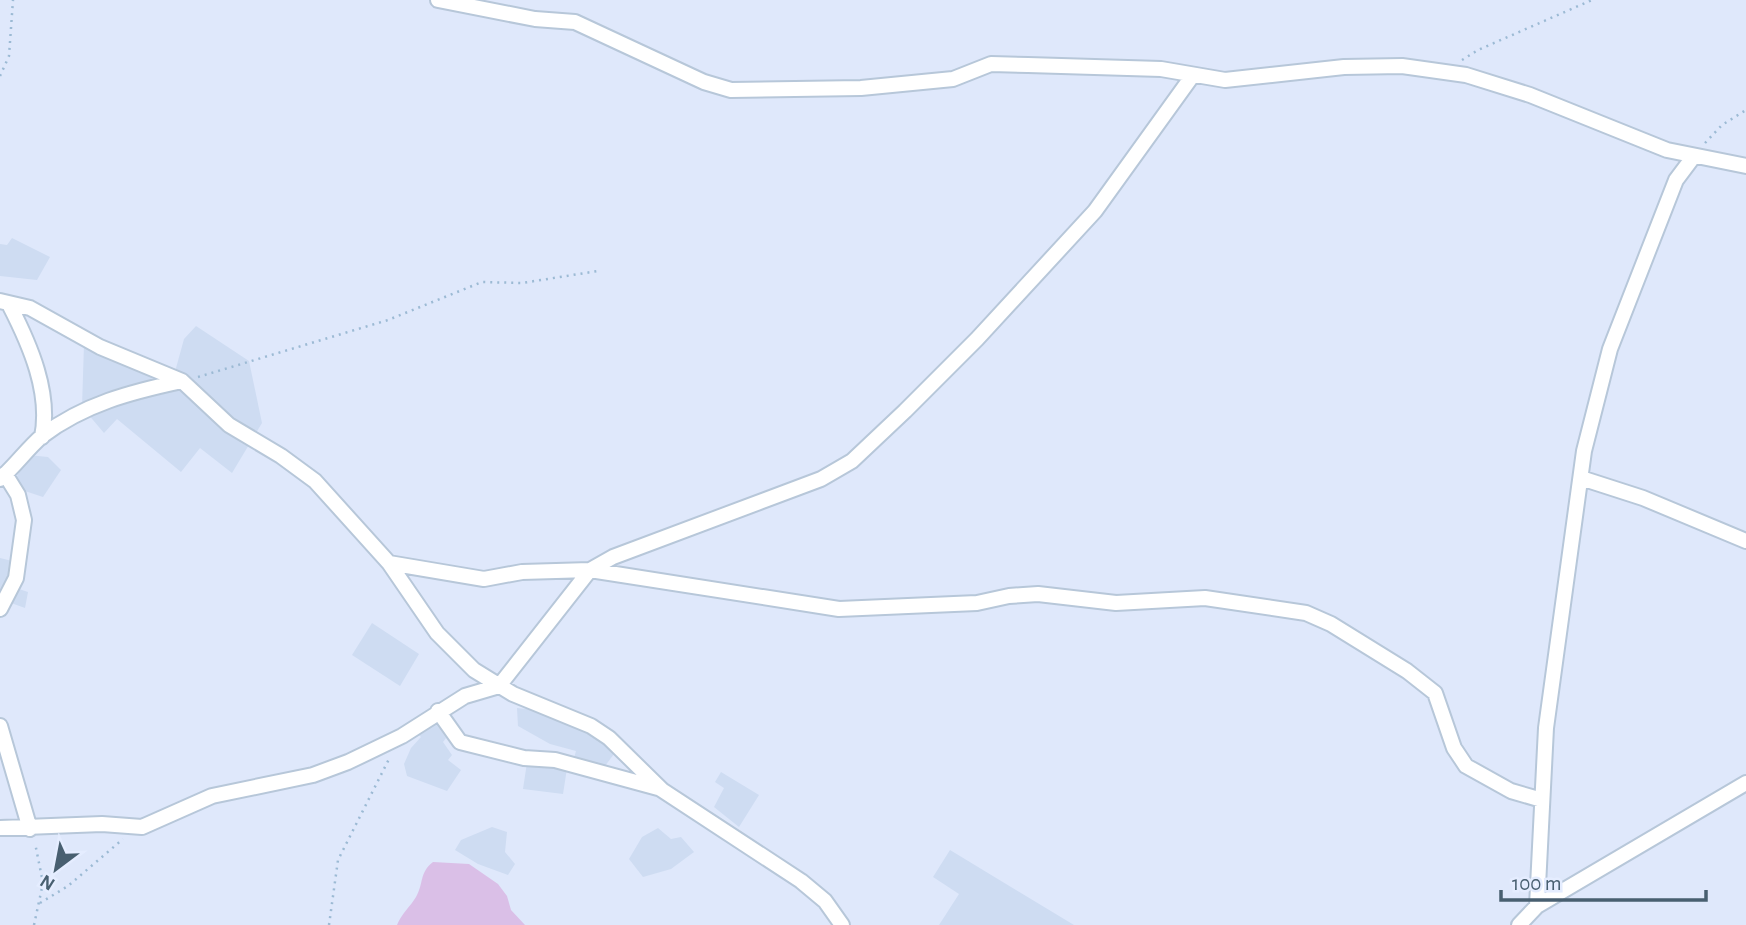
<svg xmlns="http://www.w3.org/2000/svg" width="1746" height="925" font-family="'Alegreya Sans',sans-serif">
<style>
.residential{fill:#cedcf2}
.green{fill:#dabfe7}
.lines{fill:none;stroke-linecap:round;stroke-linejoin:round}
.minor-casing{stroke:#b7c7d9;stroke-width:18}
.path{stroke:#9cbad4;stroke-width:2.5;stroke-dasharray:2 5;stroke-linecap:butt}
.minor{stroke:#fff;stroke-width:14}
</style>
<rect width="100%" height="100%" fill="#dfe8fb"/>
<path class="residential" d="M12 238 50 257 37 280 0 276V244L7 245Z
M196 326 249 361 262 423 232 473 200 448 181 472 117 419 104 433 82 407 84 344 89 334 150 361 173 379 184 339Z
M28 455 48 457 61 470 43 497 22 490 14 482Z
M0 558 20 563 10 586 28 592 25 608 0 599Z
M372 623 419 654 400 686 352 655Z
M517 708 546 711 620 746 605 766 574 758 576 751 550 744 518 726Z
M434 721 446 738 443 742 452 755 448 760 461 770 447 791 407 776 404 764 411 748 421 737 415 731Z
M528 756 568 762 563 794 523 789Z
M721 772 759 795 739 827 714 807 724 788 715 782Z
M492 827 507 832 505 852 515 864 508 875 478 864 455 850 461 840Z
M658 828 671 839 681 837 694 852 671 869 643 877 629 859 642 837Z
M950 850 1074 925H939L959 894 933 877Z"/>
<path class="green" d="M433 862 469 864 498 884 507 896 511 910 525 925H397C402 913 410 907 416 897 424 883 419 873 433 862Z"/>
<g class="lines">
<defs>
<path id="minor" d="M438 0 535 19 575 22 704 82 731 90 861 88 953 79 991 64 1028 65 1161 69 1225 80 1344 67 1402 66 1466 75 1530 95 1667 150 1746 166
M0 301 30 308 100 347 182 381 229 425 281 456 315 481 389 563 437 633 474 670 513 694 591 726 609 738 662 790 801 881 825 901 842 925
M10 306C30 345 51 393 42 437
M1581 478 1643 498 1746 541
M0 479C15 466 27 449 42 436 84 404 131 392 182 381
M389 563 484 579 522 572 590 570 839 609 977 603 1009 596 1038 594 1116 603 1205 598 1306 613 1331 624 1407 671 1435 693 1454 748 1466 766 1511 791 1542 800
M0 609 16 578 24 520 18 495 5 474
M438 711 460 742 524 758 555 760 658 788
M0 726 30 829
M0 828 102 824 142 827 212 796 313 775 348 762 402 736 465 696 499 686 590 570 613 557 821 479 852 461 905 411 977 339 1095 211 1193 75
M1537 906 1546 728 1584 451 1610 349 1676 180 1694 156
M1519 925 1537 906 1746 783"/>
</defs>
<use href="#minor" class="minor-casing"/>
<path class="path" d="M1462 60 1478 50 1592 0
M0 76 9 56 13 0
M1705 143 1722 125 1746 110
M198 377 388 320 482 282 522 283 598 271
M40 903 68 886 123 839
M34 925 43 883 35 843
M329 925 338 860 390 757"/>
<use href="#minor" class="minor"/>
</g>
<g transform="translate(56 869) rotate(212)" stroke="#e5edff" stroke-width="5" paint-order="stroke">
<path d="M0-5L12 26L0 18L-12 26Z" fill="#485f70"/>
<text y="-10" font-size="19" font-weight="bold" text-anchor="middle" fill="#485f70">N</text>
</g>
<path d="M1501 890v10h205v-10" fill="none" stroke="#485f70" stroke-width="3.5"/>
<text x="1512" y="890" font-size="21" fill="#485f70" stroke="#e5edff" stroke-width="5" paint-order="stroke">100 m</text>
</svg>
